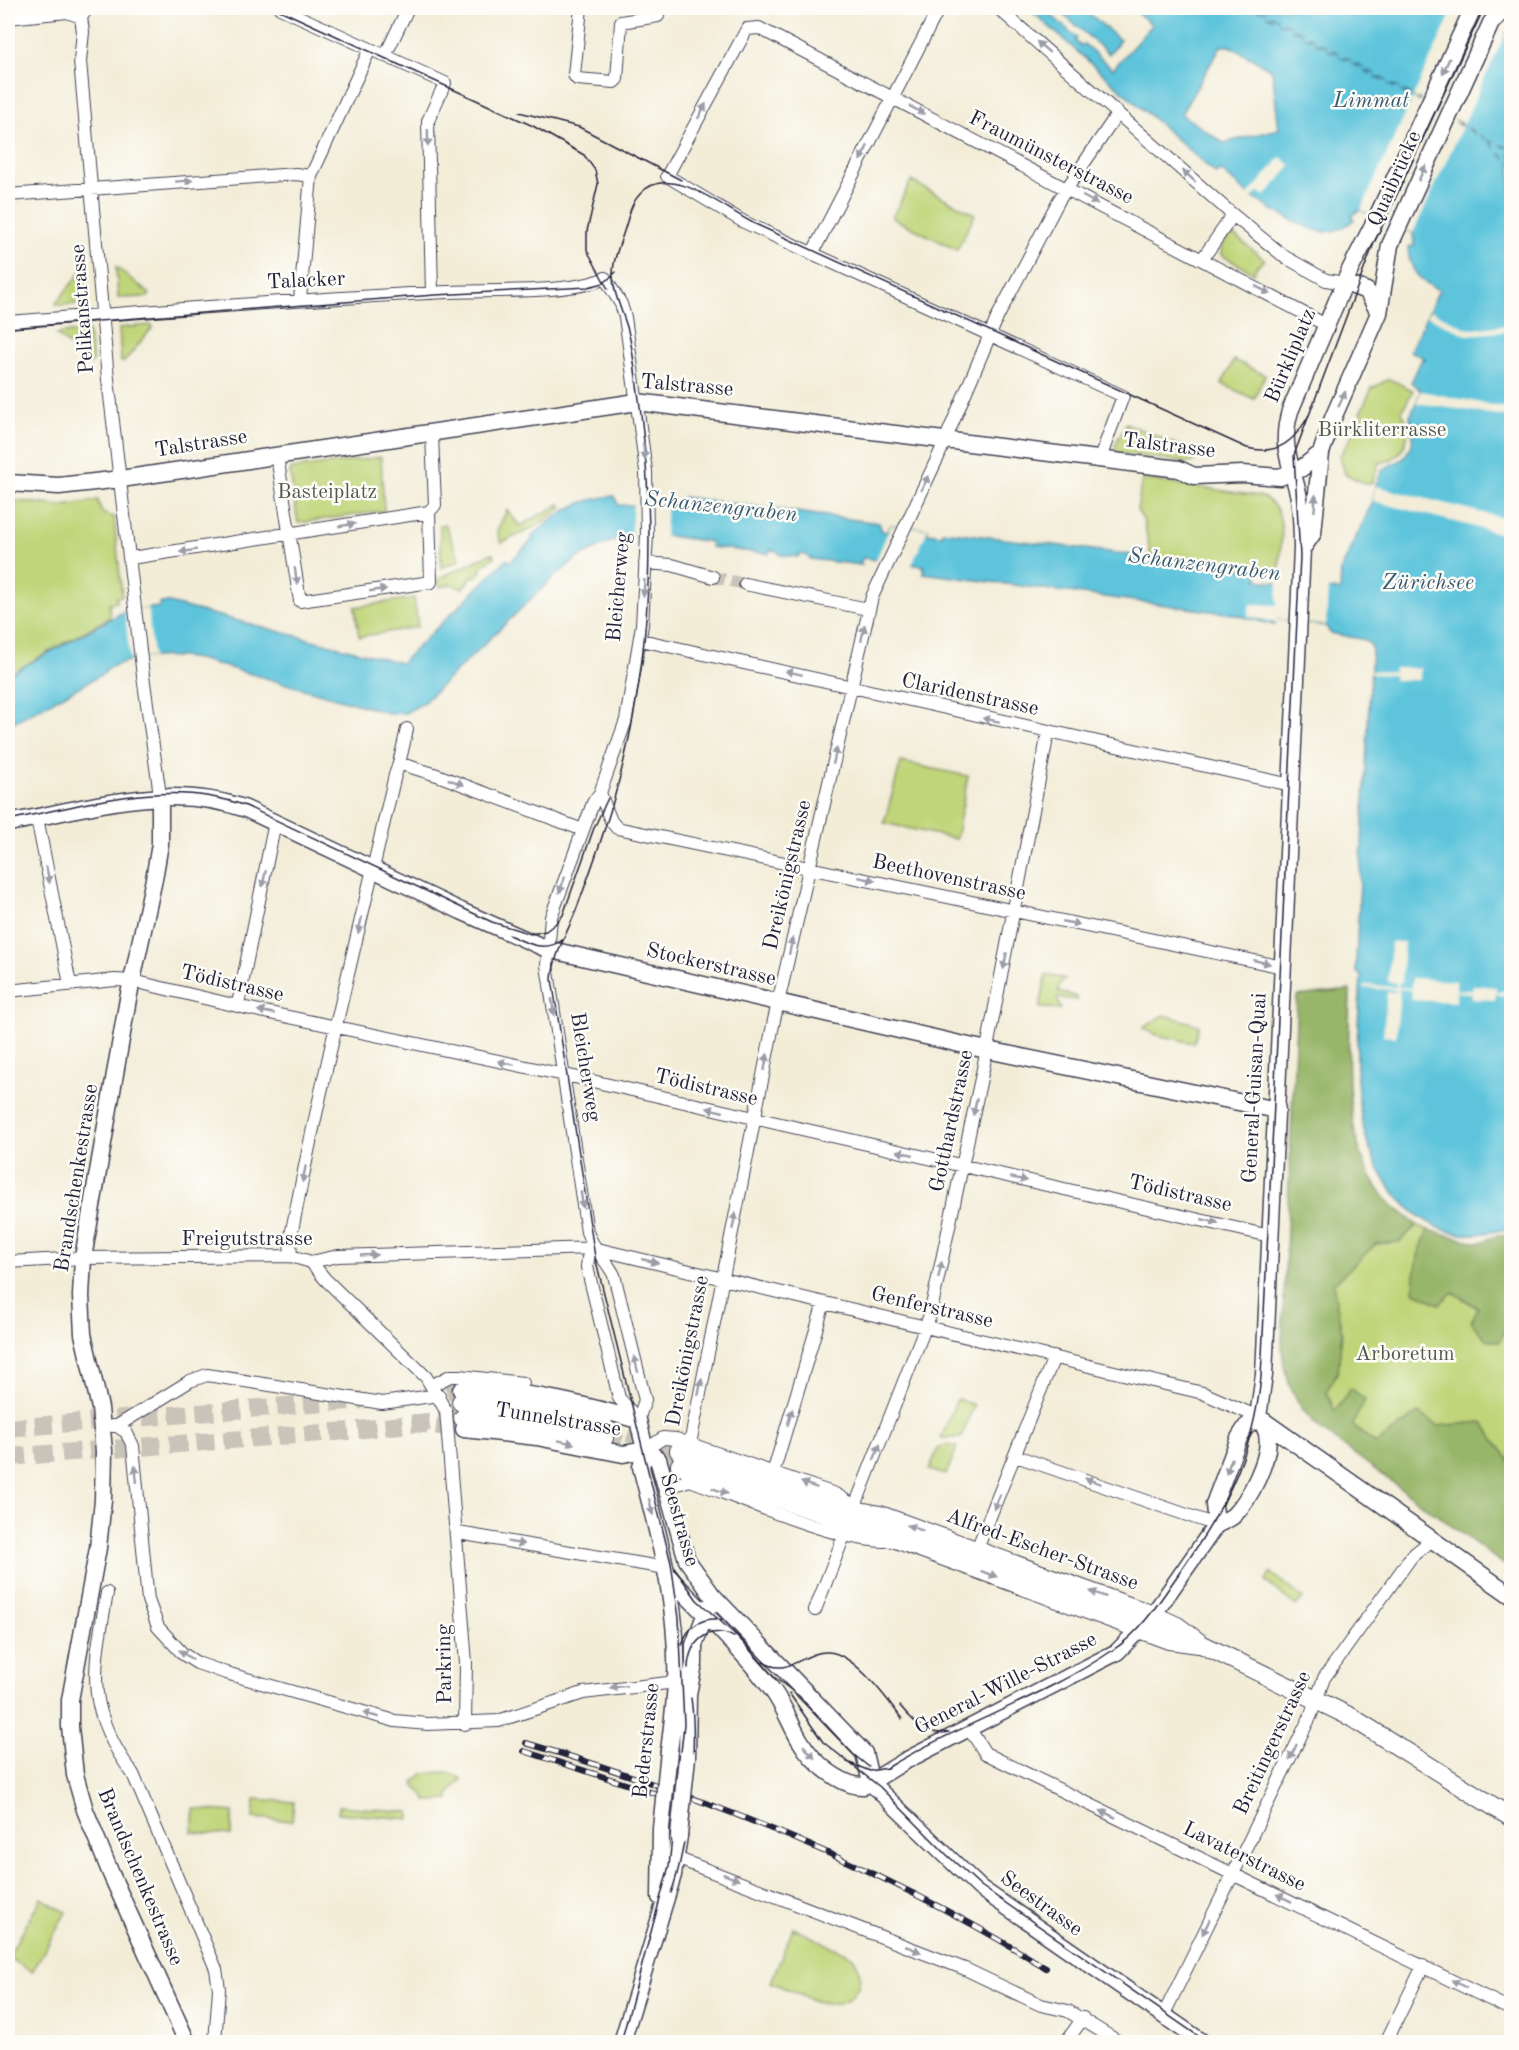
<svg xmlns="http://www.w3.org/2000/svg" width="1519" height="2050" font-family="'Old Standard TT',serif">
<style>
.green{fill:#c0d579;stroke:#717c5a;stroke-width:1.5}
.forest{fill:#98b669;stroke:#5d6c52;stroke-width:1.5}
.water{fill:#5dc4db;stroke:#40738b;stroke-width:1.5;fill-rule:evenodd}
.pier{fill:#f3edd8}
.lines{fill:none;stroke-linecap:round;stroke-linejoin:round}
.ferry{stroke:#375b73;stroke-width:1.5;stroke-dasharray:8 6;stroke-linecap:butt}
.street-tunnel{stroke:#c9c4b9;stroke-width:12;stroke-dasharray:12 6;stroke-linecap:butt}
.secondary-tunnel{stroke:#c9c4b9;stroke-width:16;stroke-dasharray:16 8;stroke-linecap:butt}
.primary-tunnel{stroke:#c9c4b9;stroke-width:18;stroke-dasharray:18 9;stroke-linecap:butt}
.street-casing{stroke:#414053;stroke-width:14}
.secondary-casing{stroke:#414053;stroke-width:19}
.primary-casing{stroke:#414053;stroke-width:20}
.street{stroke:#fff;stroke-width:12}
.secondary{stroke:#fff;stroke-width:16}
.primary{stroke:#fff;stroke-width:18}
.tram{stroke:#22223b;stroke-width:1.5}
.rail-casing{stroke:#22223b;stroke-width:6}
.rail{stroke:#fdfcf7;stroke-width:4;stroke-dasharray:11;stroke-linecap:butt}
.secondary-bridge-casing{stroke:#414053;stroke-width:19;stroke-linecap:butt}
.secondary-bridge{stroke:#fff;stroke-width:16}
.oneway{fill:#9c9ca7}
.labels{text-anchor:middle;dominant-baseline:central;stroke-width:5;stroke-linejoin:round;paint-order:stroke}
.street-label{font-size:21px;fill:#22223b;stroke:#fdfcf7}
.park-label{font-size:21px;fill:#51584e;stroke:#fdfcf7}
.water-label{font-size:22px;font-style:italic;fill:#375b73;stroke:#fdfcf7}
</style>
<rect width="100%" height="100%" fill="#fdfcf7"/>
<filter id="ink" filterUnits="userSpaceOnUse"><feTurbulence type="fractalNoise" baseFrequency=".0167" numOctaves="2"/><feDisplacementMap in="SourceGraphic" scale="12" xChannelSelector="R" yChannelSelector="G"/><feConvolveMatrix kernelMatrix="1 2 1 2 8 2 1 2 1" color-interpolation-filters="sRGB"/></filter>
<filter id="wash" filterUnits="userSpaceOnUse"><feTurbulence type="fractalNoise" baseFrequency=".008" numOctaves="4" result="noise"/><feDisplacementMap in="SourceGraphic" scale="24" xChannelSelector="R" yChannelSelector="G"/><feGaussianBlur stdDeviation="1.35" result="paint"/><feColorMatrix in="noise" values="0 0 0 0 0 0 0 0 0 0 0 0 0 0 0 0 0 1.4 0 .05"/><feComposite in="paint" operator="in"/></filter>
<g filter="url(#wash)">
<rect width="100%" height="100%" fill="#f3edd8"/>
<path class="green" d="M911 181 975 214 957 250 892 218Z
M1234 235 1265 260 1256 267 1254 273 1221 255C1220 247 1227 236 1234 235Z
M116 267 150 294 148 297 118 298Z
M82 271 85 272 87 298 81 304 57 305 56 303Z
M151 325 153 327 124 362H121L119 328Z
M88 330 93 361 91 364 80 355 85 349 82 344 77 343 72 348 56 334Z
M1234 360 1265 375 1254 399 1222 384Z
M1389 379 1413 390 1402 412C1415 435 1404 459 1379 463L1372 482 1368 485 1345 474 1340 456 1363 415 1360 413 1372 388Z
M1126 423 1193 452 1196 456 1194 461 1189 463 1118 453 1115 445Z
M381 457 384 511 298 523 290 472 292 469Z
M1142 479 1259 496C1291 505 1280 547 1279 573L1151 557 1144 521 1137 510Z
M8 500 63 506 98 500 102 513 114 517 122 596 116 597 117 602 109 603 110 617 8 675Z
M560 504 562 508 535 527 501 543 497 531 507 510 520 526Z
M445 524 460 560 441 568 440 525Z
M492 553 495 557 480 567 481 571 475 577 472 576 462 589 452 584 440 587 438 579Z
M414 598 418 627 359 637 355 607Z
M901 762 968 776 956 839 884 823Z
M1046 975 1066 979 1060 983 1058 992 1075 996 1078 1000 1057 998 1061 1009 1040 1008Z
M1164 1015 1199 1025 1194 1043 1157 1035 1143 1028Z
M1417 1225 1428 1230 1418 1256 1439 1304 1453 1292 1478 1309 1499 1342 1511 1319V1463L1482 1422 1438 1426 1418 1414 1376 1444 1352 1425 1365 1399 1335 1411 1326 1392C1348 1353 1341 1327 1333 1284L1376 1243 1399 1242Z
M957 1399 974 1405 961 1438H941Z
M945 1445 957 1447 946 1475 929 1470 938 1448Z
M1271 1573 1303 1598 1296 1606 1265 1581Z
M448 1772 462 1779 449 1794V1800L426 1801 425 1796 414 1784 415 1781 425 1773Z
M255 1799 294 1802 292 1821 253 1818Z
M339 1806 410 1812V1819L338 1813Z
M194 1809 233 1812 231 1835 192 1832Z
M41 1898 66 1912 32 1972 8 1957Z
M793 1928 852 1956C859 1965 862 1975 858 1986 842 2023 795 1991 771 1982Z"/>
<path class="forest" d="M1350 990C1349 1058 1338 1152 1392 1205 1400 1212 1409 1218 1417 1225L1399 1242 1376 1244 1333 1284 1342 1333 1338 1371 1326 1392 1335 1411 1351 1388 1365 1400 1352 1425 1376 1444 1418 1413 1438 1426 1482 1422 1511 1463V1570L1323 1431C1295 1407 1283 1380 1282 1344L1297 996Z
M1428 1230 1479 1243 1498 1235 1511 1236V1319L1499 1342 1486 1339 1471 1322 1478 1308 1453 1292 1439 1304 1413 1291 1418 1256Z"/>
<path class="water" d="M1028 8H1052L1048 12 1077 38 1075 41 1081 46 1084 44 1113 69 1152 25 1132 8H1455L1454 18 1497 39 1511 29V1229C1494 1230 1480 1236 1462 1234 1438 1230 1416 1217 1400 1199 1344 1138 1357 1052 1361 976L1356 972V960L1372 647 1366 640 1330 633 1326 626 1277 619 1275 625 1233 614 923 573 924 566 863 558 860 562 862 565 810 559 806 555 799 554 798 557 781 555 777 551 769 550V554L711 547V542L655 534 636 535 612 541 578 558 555 576 423 703 405 713H388L198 659C164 654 132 656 105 670V673L8 725V675L125 611 160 607V603H169L401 663 507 559 510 562 533 539 532 536C561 512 576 499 615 496L618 505 681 506 683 497 879 523 882 531 887 532 891 525 928 529 927 533 942 535 943 531 1258 571V580L1340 591 1341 570 1373 501 1375 486 1383 469 1403 459 1412 445 1413 429 1410 417 1421 391 1411 382 1422 359H1426L1410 351 1439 290C1419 281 1409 270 1408 247L1414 246 1413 233 1360 210 1352 215 1354 220C1327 241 1314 230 1290 219 1260 205 1245 192 1220 170L1216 174ZM1221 46H1230L1272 70 1279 129 1224 143 1181 114Z
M1073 8H1083L1120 40 1109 54 1065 16Z"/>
<path class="pier" d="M1454 8H1458L1457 16 1496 35 1504 29 1507 30 1413 233 1361 210Z
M1281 157 1291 166 1265 196 1259 191 1252 198 1248 195Z
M1430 310 1468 329 1511 325V331L1467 335 1427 316Z
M1421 391 1511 409V417L1416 403Z
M1375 486 1511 520 1510 536 1373 501Z
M633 501H667L665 536H631Z
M891 525 928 529 911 567 875 562Z
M1278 580 1328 586 1326 626 1277 619V623L1248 616 1250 604 1277 605Z
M148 608 153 657 130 660 125 611Z
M1394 668H1420V680H1394L1393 675 1371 674V671L1393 672Z
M1391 942H1404L1401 983H1398V987L1412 988V978L1456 981V990H1472L1473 985 1496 987V992L1511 990V998L1496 994 1495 1000 1472 999V993L1456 992V1002L1411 1000 1412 990 1398 989 1400 992 1396 1037 1383 1036 1387 992H1395L1396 990 1364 988V985L1396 987V983L1388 982Z"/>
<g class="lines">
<path class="ferry" d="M1254 8 1420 102
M1259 8 1422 101
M1455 120 1487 140 1512 166
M1456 123 1480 136
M1487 140 1512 149"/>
</g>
</g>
<g filter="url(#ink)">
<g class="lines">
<path class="street-tunnel" d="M713 577 745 584"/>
<path class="secondary-tunnel" d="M423 1396 461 1390
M412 1424 461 1429"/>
<path class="primary-tunnel" d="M603 1424 679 1451
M8 1428 362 1400
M604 1438 680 1465
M8 1457 348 1431 463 1418"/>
<defs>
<path id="street" d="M88 8 81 17 83 32 80 61 108 379 143 676 160 795
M280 8 445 83 428 121 432 293
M581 8 574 75 577 79 614 82 617 79 621 22 658 16
M998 8 1233 215 1285 257 1326 280 1345 283
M8 18 67 12 81 17
M385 56 408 8
M8 195 296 174 311 176
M812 254 939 8
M1203 258 1233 215
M300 300 311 176 370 49
M8 322C154 311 301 299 447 292 485 290 574 294 605 278L621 304 625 317 646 471 647 535 642 625 626 720 600 793 593 803 551 917 547 965 587 1232C593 1249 605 1258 614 1275L645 1400 638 1420 619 1398 615 1381 587 1267 588 1258 593 1248
M277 456 300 601 431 582 429 512 435 505 432 435
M1099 461 1123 396 744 222 667 176 747 29 759 28 1328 326
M131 558 429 512
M645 563 672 565 713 577
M745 584 868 609
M641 640 1291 785
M401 764 437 775 583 830
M600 793 611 821 617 828 1283 967
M37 818 70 984
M8 991 115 980 133 981 246 1008 579 1078 1270 1236
M238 1004 275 822
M291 1256 290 1241C320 1084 359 930 395 775 401 760 403 745 407 729
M8 1262 83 1258 291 1256 311 1262 338 1256 593 1248 1203 1393 1258 1417
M311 1262 325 1279 426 1377 446 1411 466 1663 465 1724
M433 1385 450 1376H460L523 1383
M112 1426H117L190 1381 207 1375 382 1403 439 1395
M117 1426 126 1432 133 1446 148 1600 158 1627 183 1654 197 1663 226 1673 395 1721 428 1724 498 1721 583 1693 676 1682
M690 1444 774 1020 872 597 938 457 998 316 1059 200 1118 113
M645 1450 663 1438 676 1439 835 1494 855 1506
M1016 1456 1216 1525
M773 1473 824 1303
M665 1488 690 1480C735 1496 853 1549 895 1540
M855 1506 930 1315 983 1069 1048 733
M458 1533 666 1568
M977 1549 1054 1357
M107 1593C94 1669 83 1707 133 1774L216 1969 219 1989 215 2042
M815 1610 844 1536
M969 1728 985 1753 1023 1772 1512 2010
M676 1858 965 1969 1041 2005 1068 2011 1119 2042
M1163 2016 1311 1715 1324 1678 1412 1556 1433 1539
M1066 2042 1083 2018
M1386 2042 1423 1966"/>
<path id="secondary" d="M1345 283 1367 291 1379 313
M8 483 59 486 121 479 637 402 1179 469 1194 476 1243 474 1280 477 1302 468 1321 453
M1304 546 1313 533 1321 453 1333 418 1379 313 1390 245 1491 23 1505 8
M160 795V844L154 879 128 999 83 1258 81 1296 83 1334 100 1408 104 1451 103 1500 98 1548 70 1700V1727L75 1775 85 1810 111 1874 187 2042
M8 823C86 809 168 781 246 809L461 911 547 949 973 1047 1277 1110
M461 1390C520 1389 581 1404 638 1420L645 1450 641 1467C659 1537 679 1608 676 1681 675 1704 672 1728 669 1751
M1258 1417 1264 1375 1302 549C1302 530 1302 512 1298 493 1290 460 1280 446 1290 411L1350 270 1377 217 1473 8
M1261 1419 1512 1596
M464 1429 537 1437 623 1454 645 1450
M645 1450 658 1459 687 1560 712 1595 864 1753 871 1783 980 1888 1202 2042
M1216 1525 1214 1504 1239 1438 1246 1427 1258 1417
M668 1576C702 1612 745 1652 773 1691 789 1713 794 1738 813 1758 824 1770 846 1787 864 1786L905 1761 1117 1652 1153 1615 1216 1525C1221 1522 1228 1520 1233 1516 1249 1501 1272 1456 1267 1434 1266 1428 1261 1422 1258 1417
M687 1757 688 1694 694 1664V1645L708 1607
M660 1897 661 1828
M622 2042 673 1875 679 1836"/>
<path id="primary" d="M461 1402 514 1406 603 1424
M463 1418C511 1417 557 1426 604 1438
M679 1451 834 1506 880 1515 1153 1615 1177 1626 1201 1644 1351 1717 1512 1818
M680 1465 866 1528 1169 1640 1199 1644"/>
</defs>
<use href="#street" class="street-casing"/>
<use href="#secondary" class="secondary-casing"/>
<use href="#primary" class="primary-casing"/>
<use href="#street" class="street"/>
<use href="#secondary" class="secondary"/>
<use href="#primary" class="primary"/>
<path class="tram" d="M275 8 533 126 584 155 595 170 598 184 587 231V250L608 289
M519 112 579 127 681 180
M8 328 435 295 588 287 604 283 616 272
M8 820C86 805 169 777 246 806L492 922 531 934 546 931 555 924 563 915 594 828 608 798
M509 935C528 944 545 953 564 939
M675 1569 697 1600 739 1638 774 1677 799 1696 853 1754 869 1767
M682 1645C687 1626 703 1616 723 1620
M763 1662C789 1678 803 1651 828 1652 854 1653 888 1700 902 1719
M688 1668C689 1642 708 1624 734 1637
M789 1693 823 1742 880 1787 947 1855 981 1886 1207 2042
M900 1706C914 1722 926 1737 949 1732
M847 1762 870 1771 887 1768C959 1724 1043 1698 1113 1650 1139 1633 1156 1607 1173 1582 1220 1516 1253 1460 1261 1377L1300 556 1294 455 1374 243 1484 8
M671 1893C688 1848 698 1745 691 1698
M621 2042 669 1866 684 1724 679 1618 671 1563 595 1257 552 979C554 955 566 935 575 913 589 876 602 839 613 802 653 665 658 518 636 378 634 361 632 344 627 327 622 310 612 291 613 273 613 258 621 242 625 228 629 216 631 203 640 194 670 161 723 208 753 223L1247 448C1279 456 1296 440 1310 413"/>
<defs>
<path id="rail" d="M526 1743C703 1795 890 1870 1046 1968
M524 1751 663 1796"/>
</defs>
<use href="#rail" class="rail-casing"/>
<use href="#rail" class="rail"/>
<defs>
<path id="secondary-bridge" d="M661 1828 669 1751
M679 1836 687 1757"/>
</defs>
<use href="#secondary-bridge" class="secondary-bridge-casing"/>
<use href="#secondary-bridge" class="secondary-bridge"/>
</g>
<defs><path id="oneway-solid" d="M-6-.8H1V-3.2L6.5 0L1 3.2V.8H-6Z" transform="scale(1.5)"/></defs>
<g class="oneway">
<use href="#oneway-solid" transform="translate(1043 47) rotate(-139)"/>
<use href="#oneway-solid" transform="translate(1446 66) rotate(114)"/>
<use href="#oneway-solid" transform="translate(917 110) rotate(27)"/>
<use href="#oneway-solid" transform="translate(702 111) rotate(-62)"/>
<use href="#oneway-solid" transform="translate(428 138) rotate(89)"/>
<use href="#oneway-solid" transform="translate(864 153) rotate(118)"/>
<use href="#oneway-solid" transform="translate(1422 173) rotate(-65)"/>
<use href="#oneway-solid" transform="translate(1189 176) rotate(-138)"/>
<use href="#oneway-solid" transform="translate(184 181) rotate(-4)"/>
<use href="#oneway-solid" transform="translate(1090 200) rotate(28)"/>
<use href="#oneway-solid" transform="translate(1263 290) rotate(27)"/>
<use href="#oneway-solid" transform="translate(1342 399) rotate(-65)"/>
<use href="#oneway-solid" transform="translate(644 451) rotate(84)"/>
<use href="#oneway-solid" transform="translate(925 483) rotate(-64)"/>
<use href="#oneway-solid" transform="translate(1315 503) rotate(-86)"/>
<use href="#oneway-solid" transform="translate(347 525) rotate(-9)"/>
<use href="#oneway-solid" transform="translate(188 551) rotate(171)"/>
<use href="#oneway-solid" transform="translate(296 576) rotate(81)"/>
<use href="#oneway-solid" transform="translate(644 588) rotate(93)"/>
<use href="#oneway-solid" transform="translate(378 590) rotate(-8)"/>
<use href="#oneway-solid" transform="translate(863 633) rotate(-77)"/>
<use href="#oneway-solid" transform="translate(794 673) rotate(-168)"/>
<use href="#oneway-solid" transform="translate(991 720) rotate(-168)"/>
<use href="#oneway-solid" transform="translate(835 756) rotate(-77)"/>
<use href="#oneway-solid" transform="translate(456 782) rotate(21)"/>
<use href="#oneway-solid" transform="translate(48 875) rotate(79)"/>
<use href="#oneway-solid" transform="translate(264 879) rotate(102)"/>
<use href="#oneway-solid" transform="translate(867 879) rotate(12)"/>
<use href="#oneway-solid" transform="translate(562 885) rotate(110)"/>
<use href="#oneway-solid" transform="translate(1071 923) rotate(11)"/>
<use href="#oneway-solid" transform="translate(360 925) rotate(103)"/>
<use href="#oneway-solid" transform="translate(791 946) rotate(-77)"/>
<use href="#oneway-solid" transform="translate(1005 961) rotate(101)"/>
<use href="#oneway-solid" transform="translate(1262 962) rotate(13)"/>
<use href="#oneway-solid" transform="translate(553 1007) rotate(82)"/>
<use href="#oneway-solid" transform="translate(266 1012) rotate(-169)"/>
<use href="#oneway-solid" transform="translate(766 1062) rotate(-79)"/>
<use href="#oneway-solid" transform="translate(506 1063) rotate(-168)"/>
<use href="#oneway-solid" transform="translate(975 1107) rotate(102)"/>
<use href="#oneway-solid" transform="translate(715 1110) rotate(-167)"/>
<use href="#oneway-solid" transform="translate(905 1153) rotate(-167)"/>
<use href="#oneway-solid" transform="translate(304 1174) rotate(102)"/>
<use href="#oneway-solid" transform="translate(1019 1179) rotate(12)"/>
<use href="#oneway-solid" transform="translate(582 1200) rotate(81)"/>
<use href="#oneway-solid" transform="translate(734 1221) rotate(-79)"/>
<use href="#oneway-solid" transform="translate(1210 1221) rotate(13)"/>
<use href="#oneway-solid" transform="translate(369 1255) rotate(-3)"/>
<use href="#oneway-solid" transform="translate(650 1261) rotate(13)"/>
<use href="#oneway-solid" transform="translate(940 1270) rotate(-78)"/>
<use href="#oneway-solid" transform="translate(636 1364) rotate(-104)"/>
<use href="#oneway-solid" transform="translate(700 1387) rotate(-78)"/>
<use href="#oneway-solid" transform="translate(790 1417) rotate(-73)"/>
<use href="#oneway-solid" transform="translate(566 1442) rotate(12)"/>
<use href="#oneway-solid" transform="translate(877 1452) rotate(-68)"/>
<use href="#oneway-solid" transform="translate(1229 1466) rotate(110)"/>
<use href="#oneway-solid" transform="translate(136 1474) rotate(-96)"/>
<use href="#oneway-solid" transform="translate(1093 1481) rotate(-161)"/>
<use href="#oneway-solid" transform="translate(809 1485) rotate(-161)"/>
<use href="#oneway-solid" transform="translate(720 1491) rotate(20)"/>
<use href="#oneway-solid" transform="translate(997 1502) rotate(113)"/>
<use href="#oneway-solid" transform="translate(651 1507) rotate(76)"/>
<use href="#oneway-solid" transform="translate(915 1528) rotate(-161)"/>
<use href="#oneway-solid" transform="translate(516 1543) rotate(9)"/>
<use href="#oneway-solid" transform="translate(989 1574) rotate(20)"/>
<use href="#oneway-solid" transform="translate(1098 1594) rotate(-160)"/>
<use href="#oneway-solid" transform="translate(186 1655) rotate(-144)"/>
<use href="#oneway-solid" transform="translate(618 1687) rotate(173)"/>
<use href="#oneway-solid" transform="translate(371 1715) rotate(-164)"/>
<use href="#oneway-solid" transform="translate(809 1752) rotate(49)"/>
<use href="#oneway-solid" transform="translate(1293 1752) rotate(116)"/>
<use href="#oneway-solid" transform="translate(1108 1814) rotate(-155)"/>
<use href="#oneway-solid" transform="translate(731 1877) rotate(21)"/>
<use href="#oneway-solid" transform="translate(1284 1898) rotate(-154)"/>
<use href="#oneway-solid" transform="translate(1206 1927) rotate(116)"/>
<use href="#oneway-solid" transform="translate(913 1949) rotate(22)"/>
<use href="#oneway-solid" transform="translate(1459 1984) rotate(-152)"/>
</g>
</g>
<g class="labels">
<g class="street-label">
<text transform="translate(1051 158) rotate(27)">Fraumünsterstrasse</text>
<text transform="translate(1395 179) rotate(-66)">Quaibrücke</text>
<text transform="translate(306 281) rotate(-3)">Talacker</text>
<text transform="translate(83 309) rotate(-94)">Pelikanstrasse</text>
<text transform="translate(1291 356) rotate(-67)">Bürkliplatz</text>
<text transform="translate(687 386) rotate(5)">Talstrasse</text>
<text transform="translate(201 444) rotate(-9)">Talstrasse</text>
<text transform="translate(1169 446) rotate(7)">Talstrasse</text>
<text transform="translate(619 587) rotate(-85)">Bleicherweg</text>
<text transform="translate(970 695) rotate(12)">Claridenstrasse</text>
<text transform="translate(788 875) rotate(-77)">Dreikönigstrasse</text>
<text transform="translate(949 878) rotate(12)">Beethovenstrasse</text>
<text transform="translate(711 965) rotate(13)">Stockerstrasse</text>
<text transform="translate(232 984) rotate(13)">Tödistrasse</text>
<text transform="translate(585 1067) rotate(81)">Bleicherweg</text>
<text transform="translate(706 1088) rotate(13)">Tödistrasse</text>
<text transform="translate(1255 1088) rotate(-87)">General-Guisan-Quai</text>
<text transform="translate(952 1121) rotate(-78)">Gotthardstrasse</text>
<text transform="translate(77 1178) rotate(-81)">Brandschenkestrasse</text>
<text transform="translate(1180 1194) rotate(13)">Tödistrasse</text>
<text x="247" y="1239">Freigutstrasse</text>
<text transform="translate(932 1308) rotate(13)">Genferstrasse</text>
<text transform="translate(688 1351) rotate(-79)">Dreikönigstrasse</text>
<text transform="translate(558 1420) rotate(9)">Tunnelstrasse</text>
<text transform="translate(679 1520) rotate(74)">Seestrasse</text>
<text transform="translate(1042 1550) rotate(20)">Alfred-Escher-Strasse</text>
<text transform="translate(445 1664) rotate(-91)">Parkring</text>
<text transform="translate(1006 1684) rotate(-27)">General-Wille-Strasse</text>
<text transform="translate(647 1741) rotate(-84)">Bederstrasse</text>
<text transform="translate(1273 1743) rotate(-65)">Breitingerstrasse</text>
<text transform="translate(1244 1857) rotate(26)">Lavaterstrasse</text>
<text transform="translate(140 1877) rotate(67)">Brandschenkestrasse</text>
<text transform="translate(1041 1904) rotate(36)">Seestrasse</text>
</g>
<g class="park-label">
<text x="1382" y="430">Bürkliterrasse</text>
<text x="327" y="492">Basteiplatz</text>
<text x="1405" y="1354">Arboretum</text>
</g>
<g class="water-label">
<text x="1371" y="101">Limmat</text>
<text transform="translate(721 507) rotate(6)">Schanzengraben</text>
<text transform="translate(1204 565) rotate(7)">Schanzengraben</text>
<text x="1428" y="583">Zürichsee</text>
</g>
</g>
<rect width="1519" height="2050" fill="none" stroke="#fdfcf7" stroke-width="30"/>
</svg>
